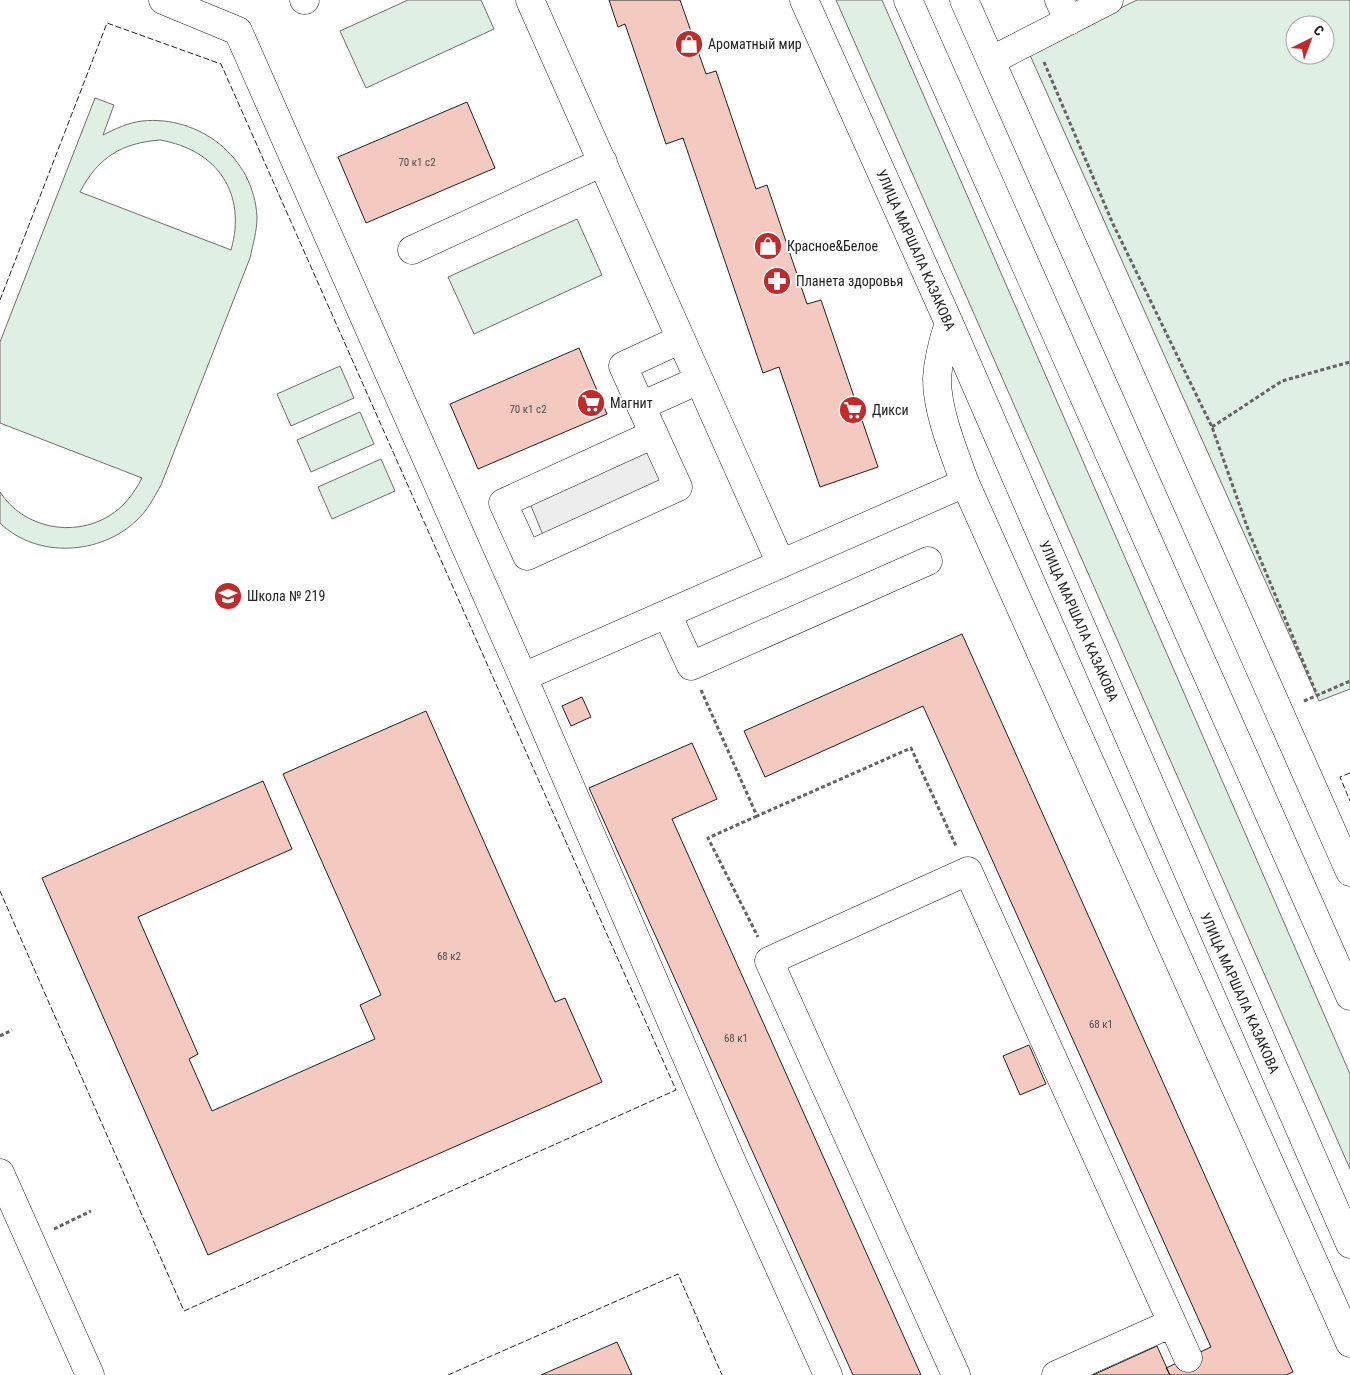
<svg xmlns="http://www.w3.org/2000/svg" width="1350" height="1375" font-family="'Roboto Condensed',sans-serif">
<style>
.green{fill:#e0efe3;stroke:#6f6f6f;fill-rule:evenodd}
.parking{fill:#ededed;stroke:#6f6f6f}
.building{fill:#f3c9c0;stroke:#222}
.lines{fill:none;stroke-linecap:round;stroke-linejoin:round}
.minor-casing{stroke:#222;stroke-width:29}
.path{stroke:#646464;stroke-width:3;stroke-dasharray:4 2.5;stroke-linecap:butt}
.minor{stroke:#fff;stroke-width:28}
.fence{stroke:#222;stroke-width:1;stroke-dasharray:6 2.5;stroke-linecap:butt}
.labels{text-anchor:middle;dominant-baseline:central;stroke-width:4;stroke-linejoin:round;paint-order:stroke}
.number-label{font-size:11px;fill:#564c4a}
.poi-label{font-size:14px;fill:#222;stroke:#fff;text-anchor:start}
.street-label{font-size:14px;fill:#222;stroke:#fff}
</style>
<rect width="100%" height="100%" fill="#fff"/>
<path class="green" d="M408 0H481L494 29 366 88 340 31Z
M836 0H882L1350 1074V1169Z
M1137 0H1350V689L1319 701 1029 53ZM1295 25H1325V55H1295Z
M95 98 114 105 103 135C115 129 127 123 142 121 199 115 254 157 257 217 257 231 253 244 250 258L161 485C154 497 148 510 137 520 101 555 37 559 0 523V492C23 528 73 538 109 516 124 507 134 493 142 478L0 423V342ZM160 140C218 150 247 194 231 250L80 192C98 157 122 143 160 140Z
M577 219 602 275 474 334 448 277Z
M340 366 354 398 291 426 277 394Z
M360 412 374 444 311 472 297 440Z
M381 459 395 491 332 519 318 487Z"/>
<path class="parking" d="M649 449 664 482 543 535 529 501Z"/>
<path class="building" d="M609 0H680L706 74 716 71 756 189 767 185 807 304 821 300 878 467 820 487 779 367 763 373 683 138 666 144 625 24 618 27Z
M467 102 495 168 366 223 338 157Z
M579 348 607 414 478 469 450 404Z
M962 634 1293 1372 1286 1375H1170L1166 1368 1211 1347 923 706 765 777 744 731Z
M582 697 591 717 571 726 562 706Z
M426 711 555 1002 565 998 602 1082 208 1255 42 878 263 781 292 849 138 917 198 1054 189 1059 212 1111 375 1039 360 1005 381 995 283 774Z
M692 743 717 799 672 819 921 1375H853L589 788Z
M1029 1045 1046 1084 1020 1095 1003 1056Z
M617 1342 632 1375H541Z
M1157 1346 1170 1375H1093Z"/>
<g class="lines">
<defs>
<path id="minor" d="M163 0 238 31 523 677
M304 0H305
M530 0 781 564
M804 0 949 323 1350 1244
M908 0 1350 996
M964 0 1350 872
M1059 0 1069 21
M992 62 1002 55 1109 0
M412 250 603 162
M949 323C943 341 938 360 937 379 937 412 954 452 965 483L1350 1343
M641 406 623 366 681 339
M654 434 503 503 527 556 678 487 641 406 699 380
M667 614 691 666 928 561
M0 1173 90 1375
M828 1375 731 1160 523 677 965 483
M956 1375 769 961 968 871 1188 1358
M1056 1375 1172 1323"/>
</defs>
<use href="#minor" class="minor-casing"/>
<path class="path" d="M1044 62 1113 224 1212 427 1249 532 1317 695
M1212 427 1282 381 1350 362
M701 690 757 816 911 748 956 846
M1304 701 1350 681
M757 816 708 838 758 937
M0 1036 12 1030
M54 1229 91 1211"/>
<use href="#minor" class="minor"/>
<path class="fence" d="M0 300 107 23 221 64 676 1090 184 1311 0 891
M1350 773 1340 777 1350 801
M448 1375 678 1274 722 1375"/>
</g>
<defs>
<symbol id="shop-disc" viewBox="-11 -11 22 22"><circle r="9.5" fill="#c62828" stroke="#fff"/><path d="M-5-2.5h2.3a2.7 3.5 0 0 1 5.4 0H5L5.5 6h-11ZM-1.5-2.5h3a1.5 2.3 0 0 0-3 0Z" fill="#fff"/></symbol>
<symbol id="pharmacy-disc" viewBox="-11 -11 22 22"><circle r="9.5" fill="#c62828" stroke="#fff"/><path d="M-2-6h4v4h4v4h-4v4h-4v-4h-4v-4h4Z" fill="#fff"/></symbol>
<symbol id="supermarket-disc" viewBox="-11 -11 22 22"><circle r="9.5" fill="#c62828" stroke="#fff"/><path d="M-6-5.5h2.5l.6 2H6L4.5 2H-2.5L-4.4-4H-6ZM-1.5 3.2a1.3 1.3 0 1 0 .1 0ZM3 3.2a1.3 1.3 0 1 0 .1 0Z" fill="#fff"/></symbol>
<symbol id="school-disc" viewBox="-11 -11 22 22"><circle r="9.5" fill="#c62828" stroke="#fff"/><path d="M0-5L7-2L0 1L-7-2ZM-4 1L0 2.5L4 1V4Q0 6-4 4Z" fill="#fff"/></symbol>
</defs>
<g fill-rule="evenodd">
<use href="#shop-disc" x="673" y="28" width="32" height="32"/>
<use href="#shop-disc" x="752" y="230" width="32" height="32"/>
<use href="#pharmacy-disc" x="761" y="265" width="32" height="32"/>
<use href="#supermarket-disc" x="575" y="387" width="32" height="32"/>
<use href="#supermarket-disc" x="837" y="394" width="32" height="32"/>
<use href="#school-disc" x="212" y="580" width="32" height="32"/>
</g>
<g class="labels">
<g class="number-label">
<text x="417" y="162">70 к1 с2</text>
<text x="528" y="409">70 к1 с2</text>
<text x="449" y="956">68 к2</text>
<text x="1101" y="1024">68 к1</text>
<text x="736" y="1038">68 к1</text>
</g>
<g class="poi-label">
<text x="708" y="44">Ароматный мир</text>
<text x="787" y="246">Красное&amp;Белое</text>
<text x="796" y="281">Планета здоровья</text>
<text x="610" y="403">Магнит</text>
<text x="872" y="410">Дикси</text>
<text x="247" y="596">Школа № 219</text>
</g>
<g class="street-label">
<text transform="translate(916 250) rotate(66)">УЛИЦА МАРШАЛА КАЗАКОВА</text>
<text transform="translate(1079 621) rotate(66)">УЛИЦА МАРШАЛА КАЗАКОВА</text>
<text transform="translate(1240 993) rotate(66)">УЛИЦА МАРШАЛА КАЗАКОВА</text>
</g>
</g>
<g transform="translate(1310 40) rotate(42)"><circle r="24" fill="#ffffff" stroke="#a7a7a7"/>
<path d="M0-4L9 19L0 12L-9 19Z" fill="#c62828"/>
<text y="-8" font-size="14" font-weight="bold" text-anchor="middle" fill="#222222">С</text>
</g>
</svg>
